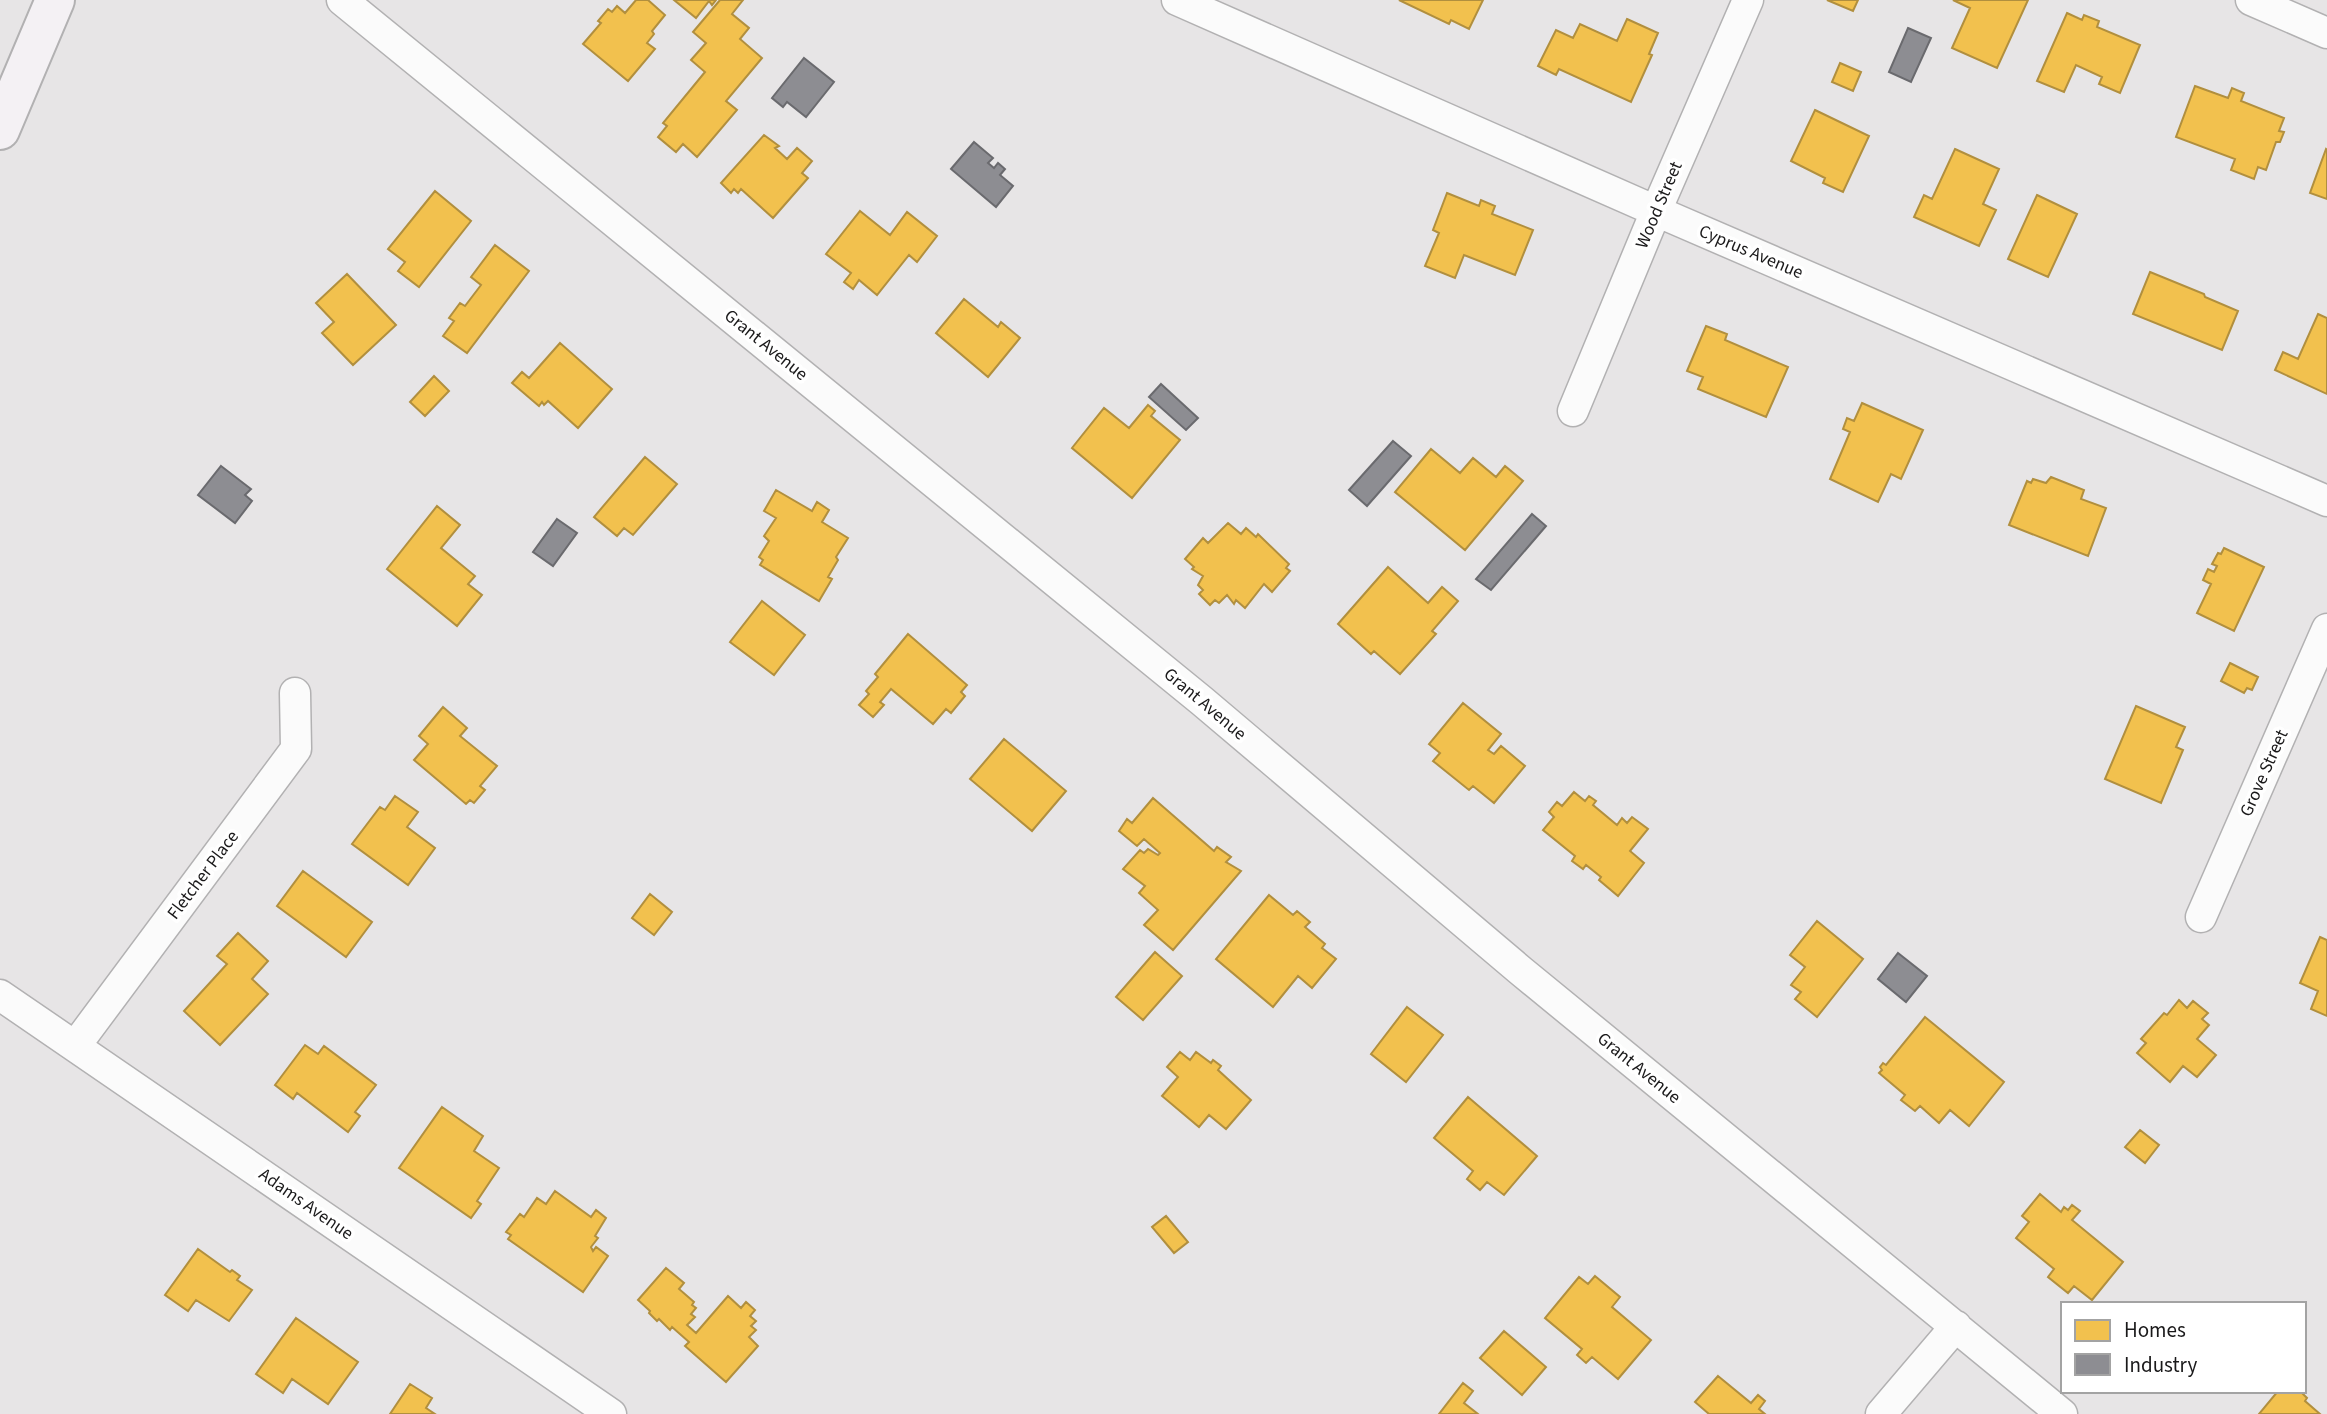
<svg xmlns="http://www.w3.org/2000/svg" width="2327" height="1414" font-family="'Source Sans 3',sans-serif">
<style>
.homes{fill:#f2c14e;stroke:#b18f3e;stroke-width:2}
.industry{fill:#8d8d92;stroke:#6a6a6e;stroke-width:2}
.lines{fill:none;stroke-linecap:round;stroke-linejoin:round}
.minor-casing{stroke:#b2b1b2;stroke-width:33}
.secondary-casing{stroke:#b2b1b2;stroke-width:42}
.minor{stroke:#fbfbfb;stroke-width:30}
.secondary{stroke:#f4f1f4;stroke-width:38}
.labels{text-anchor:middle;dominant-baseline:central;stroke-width:7;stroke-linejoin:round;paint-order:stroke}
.street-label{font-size:18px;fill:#1a191a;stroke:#fff}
</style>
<rect width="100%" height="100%" fill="#e7e5e6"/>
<path class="homes" d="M636 0H648L665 15 652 31 654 34 647 43 655 49 628 81 583 44 601 23 598 21 608 9 612 12 617 6 625 13Z
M674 0H716L712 5 709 1 696 18Z
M720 0H743L732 14 749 28 740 39 762 58 726 101 737 110 697 157 683 144 676 152 658 137 667 126 663 123 705 72 691 60 706 43 693 32Z
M1399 0H1483L1469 29 1451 20 1449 24Z
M1827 0H1858L1853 11Z
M1953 0H2028L1997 68 1952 48 1970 8Z
M2067 13 2082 20 2084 15 2099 21 2097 27 2140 45 2120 93 2099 84 2102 77 2076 65 2064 92 2037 81Z
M1627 19 1658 33 1649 54 1652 55 1631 102 1559 69 1556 75 1538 66 1556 30 1573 38 1580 24 1617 41Z
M1840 63 1861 72 1853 91 1832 82Z
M2195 86 2228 98 2232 88 2244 93 2241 101 2284 118 2279 131 2284 132 2280 142H2276L2266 170 2258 167 2254 179 2231 170 2235 159 2176 137Z
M1815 110 1869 136 1843 192 1823 183 1825 178 1791 161Z
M764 135 779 146 775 148 787 159 797 148 812 161 802 173 808 178 773 218 741 189 738 193 734 189 731 193 721 183Z
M1955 149 1999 169 1983 204 1996 210 1979 246 1914 217 1924 195 1932 199Z
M2326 149 2327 150V199L2310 193Z
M435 191 471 221 419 287 398 271 405 262 388 249Z
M1447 193 1479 206 1481 200 1495 206 1492 214 1533 230 1515 275 1464 255 1455 278 1425 266 1439 233 1433 230Z
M2037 195 2077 214 2048 277 2008 259Z
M860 211 890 235 907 212 937 236 917 262 909 255 877 295 859 280 853 289 844 282 851 273 826 254Z
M495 245 529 271 467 353 443 336 454 321 449 318 460 303 465 306 481 285 471 277Z
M2150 272 2204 294 2205 297 2238 311 2222 350 2133 314Z
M347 274 396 325 353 365 322 333 334 322 316 303Z
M964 299 998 327 1001 322 1020 338 988 377 936 333Z
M2318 314 2327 318V394L2275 370 2283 352 2298 359Z
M1706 326 1727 334 1725 340 1788 367 1766 417 1698 389 1703 377 1687 371Z
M560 343 612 389 578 428 548 401 544 405 542 402 539 406 512 383 522 372 529 378Z
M434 376 449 391 425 416 410 402Z
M1862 403 1923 430 1901 479 1891 474 1878 502 1830 479 1850 432 1843 429 1847 418 1854 421Z
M1148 405 1155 411 1151 416 1180 440 1132 498 1072 448 1104 408 1129 428Z
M1431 449 1460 473 1473 458 1496 477 1505 466 1523 481 1465 550 1395 492Z
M645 457 677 484 633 535 624 528 617 536 594 517Z
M2051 477 2084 490 2081 499 2106 508 2088 556 2009 525 2027 481 2031 483 2033 479 2046 483Z
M776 490 812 511 817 502 829 510 822 522 848 538 836 557 838 560 828 577 832 579 819 601 760 565 763 560 759 557 769 541 764 536 776 518 764 511Z
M437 506 460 525 441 548 475 576 468 584 482 595 457 626 387 569Z
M1228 523 1241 534 1246 528 1256 537 1258 534 1289 564 1286 568 1290 571 1272 592 1264 584 1245 608 1236 600 1234 604 1227 595 1219 603 1215 600 1210 605 1199 594 1203 590 1198 585 1203 576 1192 569 1194 567 1185 559 1203 538 1208 543Z
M2224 548 2264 567 2234 631 2197 613 2211 584 2203 580 2208 569 2214 572 2217 566 2212 564 2218 553 2221 554Z
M1388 567 1428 603 1442 587 1458 601 1432 631 1436 634 1400 674 1374 651 1371 654 1338 624Z
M762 601 805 635 774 675 730 642Z
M908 634 967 685 961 692 965 696 951 713 946 709 933 724 891 689 880 702 884 705 873 717 859 705 869 694 866 691 878 677 875 674Z
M2230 663 2258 677 2252 690 2247 688 2244 693 2221 681Z
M1463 703 1501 734 1488 750 1494 754 1501 746 1525 766 1494 803 1473 786 1469 790 1433 761 1440 753 1429 744Z
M2136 706 2185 727 2176 747 2183 750 2161 803 2105 779Z
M443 707 467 728 460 736 497 766 480 786 485 790 474 803 470 800 466 804 414 760 428 744 419 736Z
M1004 739 1066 791 1032 831 970 779Z
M1574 792 1585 801 1589 796 1596 801 1593 805 1617 825 1622 818 1627 823 1632 817 1648 829 1630 851 1644 863 1618 896 1599 880 1601 877 1586 865 1583 869 1572 861 1575 856 1543 830 1554 817 1549 812 1557 802 1562 806Z
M395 796 418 812 407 827 435 848 408 885 352 844 380 807 385 810Z
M1153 798 1214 851 1217 847 1231 857 1226 862 1241 871 1173 950 1144 925 1158 910 1139 893 1145 886 1123 869 1140 850 1144 853 1148 849 1158 855 1160 853 1144 839 1137 846 1119 831 1127 819 1132 823Z
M303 871 372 922 346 957 277 906Z
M650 894 672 912 654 935 632 918Z
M1269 895 1293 915 1297 911 1310 922 1305 927 1325 944 1322 948 1336 959 1312 988 1298 976 1273 1007 1216 959Z
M1817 921 1863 959 1817 1017 1795 999 1801 992 1791 985 1805 967 1790 955Z
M238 933 268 961 252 979 268 994 220 1045 184 1011 227 964 217 956Z
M2320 937 2327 940V1016L2311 1009 2318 991 2300 983Z
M1155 952 1182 976 1143 1020 1116 997Z
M2179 1000 2187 1008 2193 1001 2208 1013 2202 1019 2209 1025 2197 1039 2216 1055 2197 1077 2183 1066 2170 1082 2137 1053 2146 1043 2141 1039 2164 1013 2167 1015Z
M1407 1007 1443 1035 1406 1082 1371 1054Z
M1925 1017 2004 1082 1969 1126 1950 1110 1939 1123 1920 1106 1915 1111 1901 1100 1905 1095 1879 1073 1882 1070 1880 1067 1883 1063 1886 1065Z
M305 1045 318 1054 324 1046 376 1085 355 1112 360 1116 348 1132 297 1093 293 1099 275 1085Z
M1180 1052 1190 1060 1196 1052 1211 1063 1213 1060 1221 1066 1218 1070 1251 1100 1226 1129 1209 1115 1199 1127 1162 1096 1178 1077 1167 1067Z
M1468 1097 1537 1156 1504 1195 1487 1182 1480 1190 1467 1179 1473 1171 1434 1138Z
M442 1107 483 1136 474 1151 499 1168 477 1201 481 1204 471 1218 399 1168Z
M2140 1130 2159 1145 2145 1163 2125 1147Z
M555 1191 591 1217 596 1210 606 1218 595 1236 598 1238 591 1247 593 1251 596 1247 608 1256 583 1292 508 1239 511 1235 506 1232 520 1214 524 1217 537 1198 546 1204Z
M2040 1194 2061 1212 2064 1207 2068 1210 2072 1205 2080 1211 2072 1220 2123 1262 2092 1300 2074 1286 2068 1293 2048 1277 2054 1269 2016 1238 2029 1222 2022 1216Z
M1166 1216 1188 1242 1174 1253 1152 1227Z
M198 1249 230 1272 232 1270 240 1276 237 1280 252 1290 229 1321 196 1300 188 1311 165 1295Z
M666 1268 684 1283 679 1289 694 1302 692 1305 696 1308 691 1314 695 1317 687 1325 696 1333 728 1296 741 1308 746 1302 755 1310 750 1316 756 1321 751 1326 756 1330 749 1337 758 1346 726 1382 685 1346 689 1342 672 1327 670 1330 659 1319 657 1321 649 1313 650 1311 638 1300Z
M1595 1276 1620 1297 1612 1307 1651 1340 1618 1379 1592 1357 1586 1363 1577 1355 1582 1349 1545 1318 1579 1277 1588 1284Z
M296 1318 358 1362 328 1404 292 1379 283 1393 256 1374Z
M1504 1331 1546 1367 1522 1395 1480 1358Z
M1718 1376 1751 1403 1758 1395 1765 1401 1759 1409 1765 1414H1709L1695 1402Z
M1463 1383 1473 1391 1464 1403 1478 1414H1439Z
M410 1384 432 1398 426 1408 435 1414H390Z
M2278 1391H2300L2307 1398 2305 1401 2320 1414H2259Z"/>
<path class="industry" d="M1908 28 1931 38 1911 82 1889 72Z
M804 58 834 82 806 117 787 102 783 107 772 98Z
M974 142 993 158 988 163 994 168 998 163 1005 169 1000 175 1013 186 996 207 951 169Z
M1161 384 1198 418 1186 430 1149 397Z
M1393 441 1411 456 1367 506 1349 490Z
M221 466 251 489 245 495 252 501 235 523 198 495Z
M1532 514 1546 526 1491 590 1476 579Z
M557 519 577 533 553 566 533 552Z
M1898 953 1927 976 1906 1002 1878 979Z"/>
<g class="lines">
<defs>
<path id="minor" d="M342 0 1202 701 1521 971 2062 1414
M1177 0 1656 211 2327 501
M2251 0 2327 33
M1573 411 1656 211 1748 0
M2201 917 2327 629
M0 995 611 1414
M76 1045 296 749 295 693
M1881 1414 1956 1326"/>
<path id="secondary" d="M0 130 55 0"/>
</defs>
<use href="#minor" class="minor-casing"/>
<use href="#secondary" class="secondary-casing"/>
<use href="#minor" class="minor"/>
<use href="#secondary" class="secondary"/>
</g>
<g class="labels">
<g class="street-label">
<text transform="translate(1659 205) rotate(-67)">Wood Street</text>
<text transform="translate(1751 252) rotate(23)">Cyprus Avenue</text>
<text transform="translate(766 345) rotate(39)">Grant Avenue</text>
<text transform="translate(1205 704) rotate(40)">Grant Avenue</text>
<text transform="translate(2264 773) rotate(-66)">Grove Street</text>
<text transform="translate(203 875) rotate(-53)">Fletcher Place</text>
<text transform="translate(1639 1068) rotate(39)">Grant Avenue</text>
<text transform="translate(306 1204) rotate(35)">Adams Avenue</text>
</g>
</g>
<rect x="2061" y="1302" width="245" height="91" fill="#ffffff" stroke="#a3a3a3" stroke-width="2"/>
<rect x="2075" y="1320" width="35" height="21" fill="#f2c14e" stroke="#a3a3a3" stroke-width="2"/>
<text x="2124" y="1337" font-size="21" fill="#1a191a">Homes</text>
<rect x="2075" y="1354" width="35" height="21" fill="#8d8d92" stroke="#a3a3a3" stroke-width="2"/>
<text x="2124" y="1372" font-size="21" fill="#1a191a">Industry</text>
</svg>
